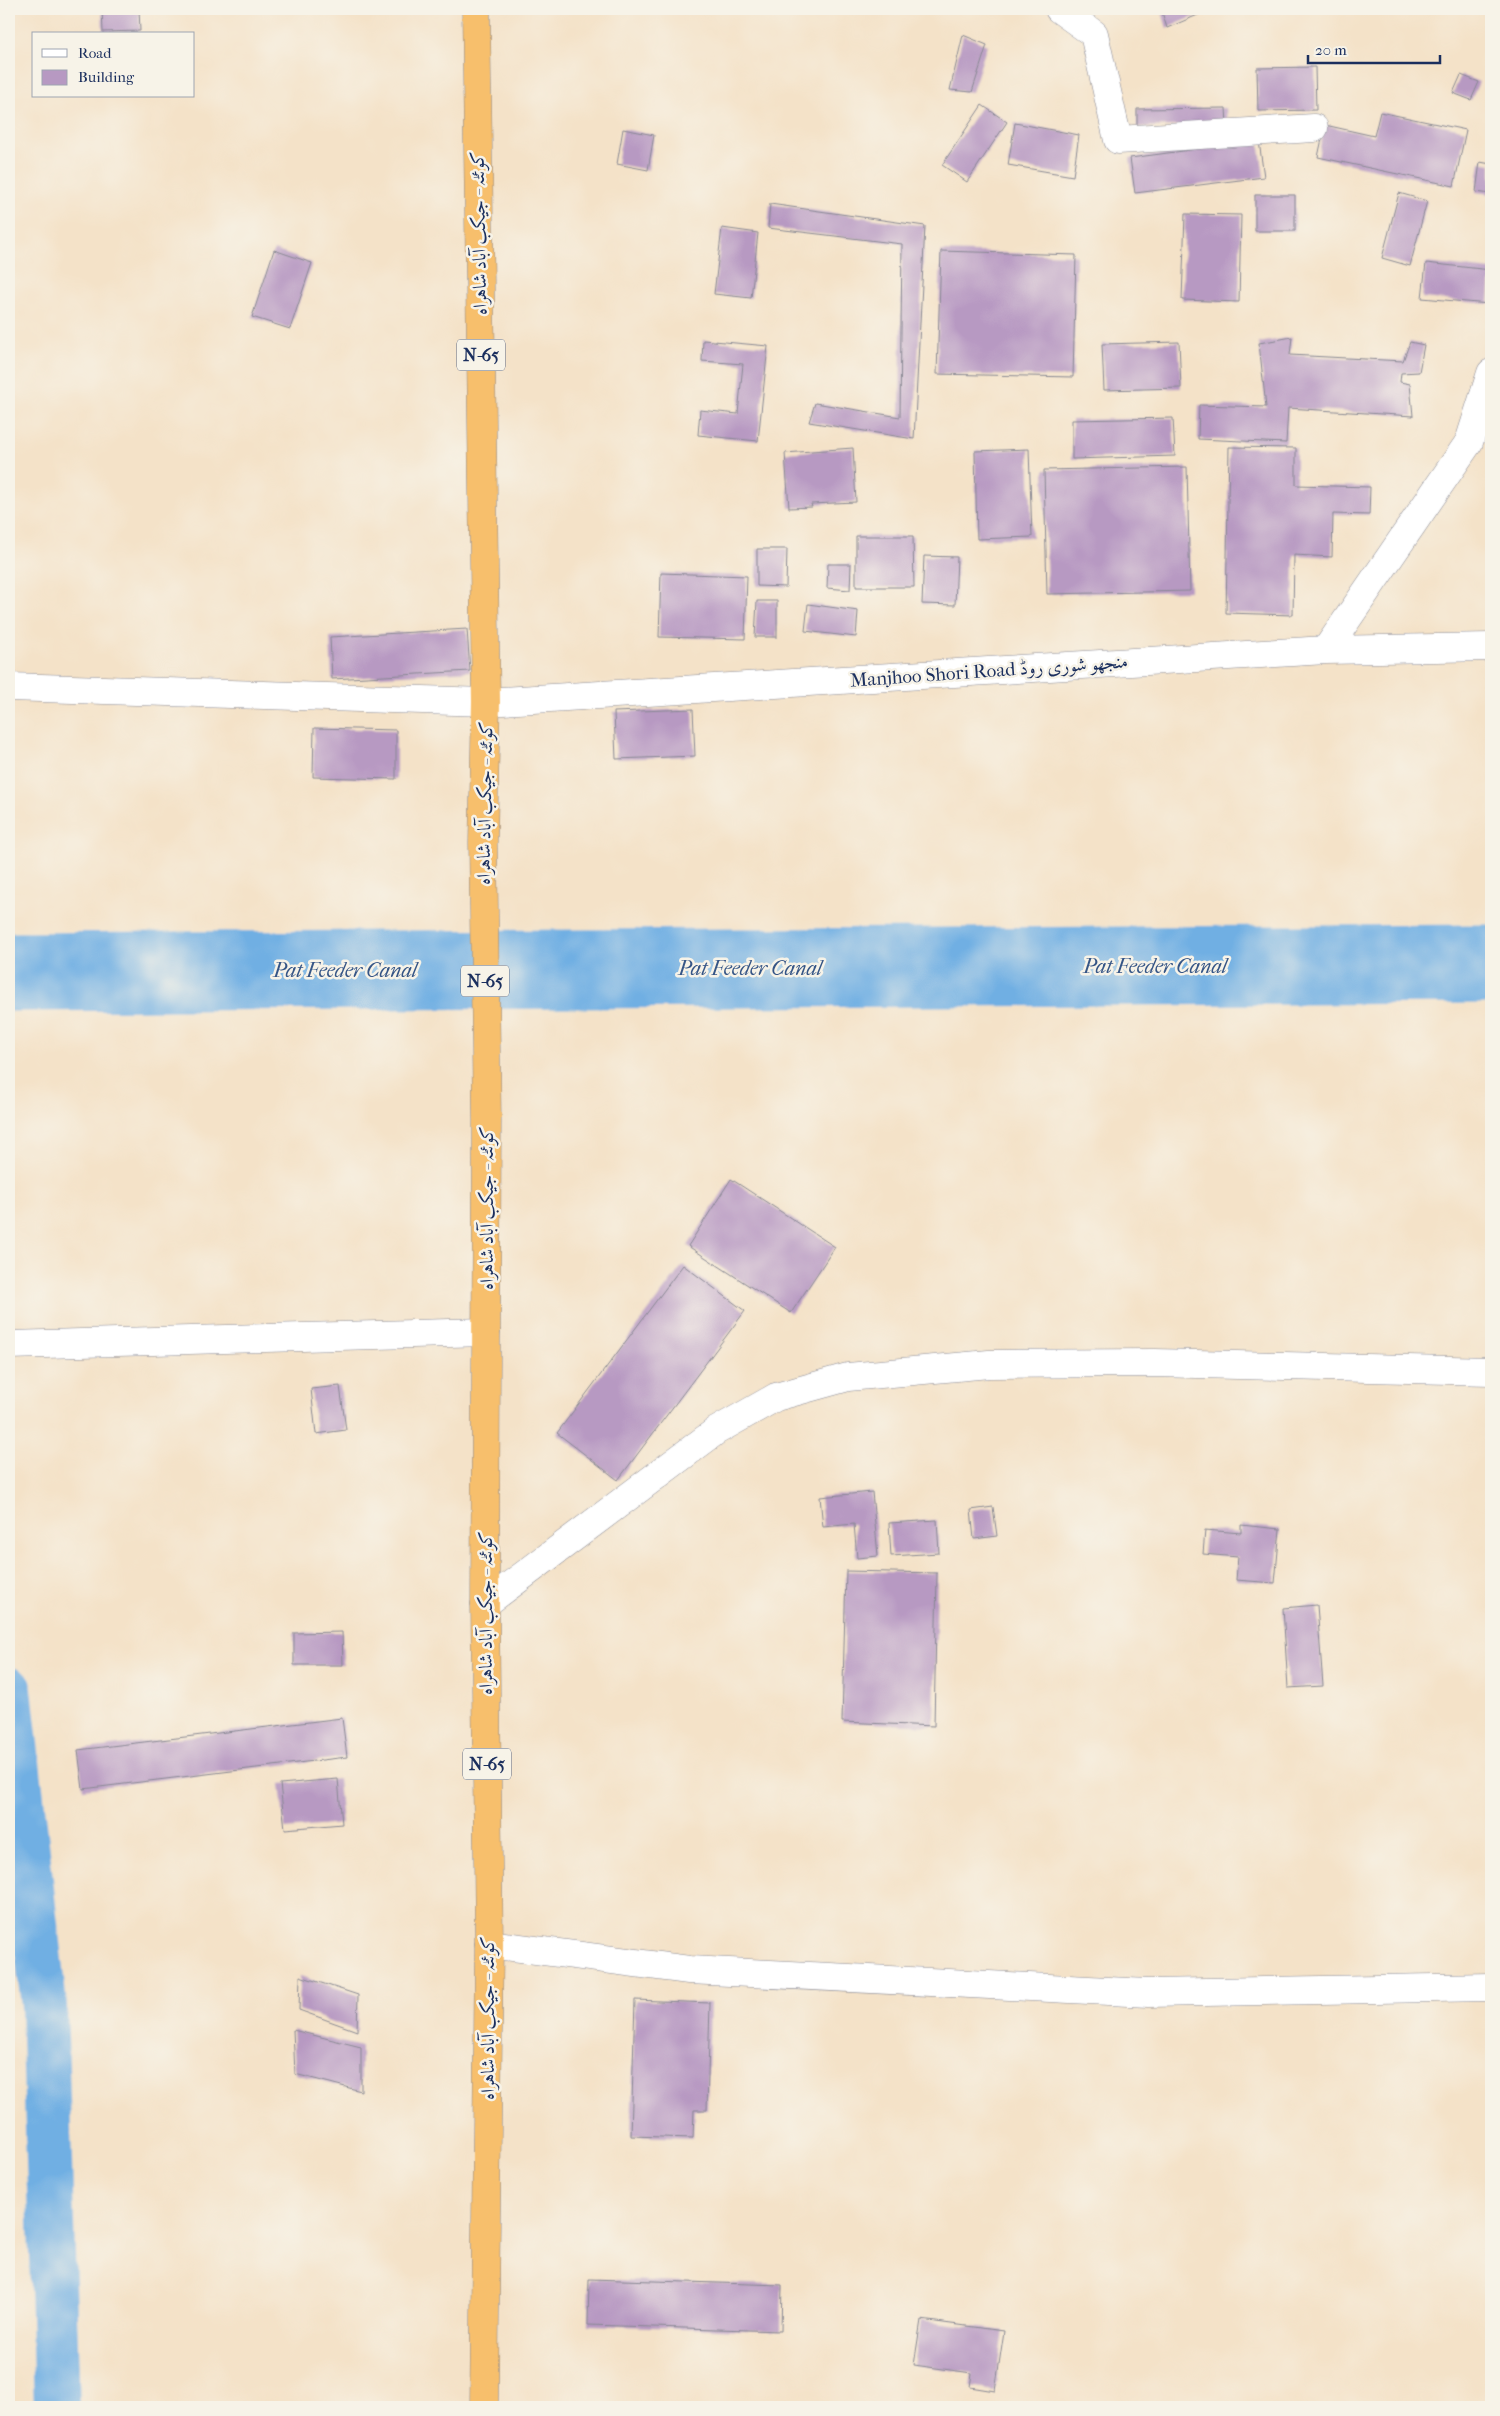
<svg xmlns="http://www.w3.org/2000/svg" width="1500" height="2416" font-family="'IM FELL French Canon',Amiri,serif">
<style>
.lines{fill:none;stroke-linecap:round;stroke-linejoin:round}
.canal{stroke:#70afe3;stroke-width:46}
.river{stroke:#70afe3;stroke-width:79}
.building{fill:#b799c2}
.minor-casing{stroke:#888893;stroke-width:29}
.highway-casing{stroke:#888893;stroke-width:29}
.minor{stroke:#fff;stroke-width:28}
.highway{stroke:#f7bf6c;stroke-width:28}
.labels{text-anchor:middle;dominant-baseline:central;stroke-width:5;stroke-linejoin:round;paint-order:stroke}
.shield{fill:#f7f3e8;stroke:#5d6a87;stroke-width:1}
.shield-label{font-size:18px;font-weight:bold;fill:#1b2f5e}
.street-label{font-size:19px;fill:#1b2f5e;stroke:#f7f3e8}
.water-label{font-size:20px;font-style:italic;fill:#355586;stroke:#f7f3e8}
</style>
<rect width="100%" height="100%" fill="#f7f3e8"/>
<filter id="ink" filterUnits="userSpaceOnUse"><feTurbulence type="fractalNoise" baseFrequency=".02" numOctaves="2"/><feDisplacementMap in="SourceGraphic" scale="10" xChannelSelector="R" yChannelSelector="G"/><feConvolveMatrix kernelMatrix="1 2 1 2 8 2 1 2 1" color-interpolation-filters="sRGB"/></filter>
<filter id="wash" filterUnits="userSpaceOnUse"><feTurbulence type="fractalNoise" baseFrequency=".0096" numOctaves="4" result="noise"/><feDisplacementMap in="SourceGraphic" scale="20" xChannelSelector="R" yChannelSelector="G"/><feGaussianBlur stdDeviation="1.12" result="paint"/><feColorMatrix in="noise" values="0 0 0 0 0 0 0 0 0 0 0 0 0 0 0 0 0 1.4 0 .05"/><feComposite in="paint" operator="in"/></filter>
<g filter="url(#wash)">
<rect width="100%" height="100%" fill="#f4e2c8"/>
<g class="lines">
<path class="canal" d="M9 1690 44 2006 57 2407"/>
<path class="river" d="M9 972 1491 964"/>
</g>
<g id="blocks">
<path class="building" d="M102 9H139L140 31 103 32Z
M1161 9H1212L1167 28Z
M963 35 987 45 972 92 950 90Z
M1315 67 1316 110 1258 111 1257 68Z
M1461 75 1479 82 1471 100 1453 93Z
M982 105 1007 122 967 182 942 165Z
M1226 108 1227 125 1137 127V109Z
M1380 112 1466 130 1454 186 1318 157 1325 125 1374 136Z
M1015 123 1079 135 1073 176 1008 165Z
M623 129 654 135 648 170 617 164Z
M1259 141 1264 177 1135 193 1130 158Z
M1480 162 1491 164V194L1476 192Z
M1399 193 1427 201 1410 266 1382 258Z
M1255 195H1295V231H1255Z
M770 204 925 226 914 439 809 422 815 403 900 417 902 244 768 228Z
M1185 214 1241 215 1239 302 1182 300Z
M722 228 758 233 751 298 714 294Z
M274 250 312 263 290 329 252 317Z
M941 251 1076 255 1073 377 937 374Z
M1426 263 1491 270 1489 304 1422 298Z
M1292 337 1290 355 1403 361 1410 342 1424 345 1419 372 1401 373 1400 382 1410 384 1413 416 1288 408 1286 443 1198 439 1199 405 1266 407 1259 343Z
M703 340 768 346 758 441 698 435 700 410 738 414 743 364 702 361Z
M1179 342 1181 388 1104 390 1102 344Z
M1173 418 1175 456 1072 459V420Z
M1229 447 1296 448V485L1370 487 1369 515 1333 514 1332 557 1294 555 1293 615 1226 613Z
M853 448 856 502 811 504 812 507 789 508 785 453Z
M1029 449 1032 537 977 539 975 451Z
M1187 467 1190 591 1047 594 1044 470Z
M856 536H913L914 587H856Z
M757 549H787L786 587 757 586Z
M924 556 957 557 955 605 922 604Z
M828 564H851L850 590 827 588Z
M661 573 747 576 745 639 659 637Z
M757 601H777V637H755Z
M808 604 858 611 856 637 805 631Z
M467 629 470 671 332 679 330 637Z
M693 709 695 756 616 759 614 712Z
M314 728 396 730V779L313 777Z
M731 1179 835 1247 791 1313 688 1246Z
M683 1265 745 1311 618 1480 557 1433Z
M340 1386 346 1430 316 1434 311 1389Z
M872 1492 878 1556 857 1558 854 1524 823 1527 820 1497Z
M993 1507 997 1536 974 1539 971 1510Z
M937 1520 939 1553 891 1556 889 1523Z
M1241 1525 1280 1529 1275 1583 1236 1580 1238 1557 1203 1554 1205 1530 1241 1533Z
M846 1571 937 1573 934 1726 842 1722Z
M1317 1605 1323 1686 1288 1688 1283 1608Z
M342 1632 343 1665H294V1633Z
M342 1718 347 1757 83 1789 78 1750Z
M338 1779 342 1824 285 1829 280 1784Z
M300 1976 358 1995 357 2031 299 2010Z
M635 2000 710 2003 707 2110H694L693 2138 631 2136Z
M293 2030 361 2047V2091L295 2074Z
M589 2279 782 2285 781 2331 588 2325Z
M921 2320 1004 2331 995 2391 970 2387 972 2373 914 2365Z"/>
</g>
</g>
<g filter="url(#ink)">
<use href="#blocks" fill-opacity="0" stroke="#888893" stroke-width="1"/>
<g class="lines">
<defs>
<path id="minor" d="M1059 9 1094 34 1118 140 1314 128
M1326 650 1469 442 1491 373
M9 687 486 702 1326 650 1491 647
M9 1345 486 1332
M485 1604 716 1431 776 1397 848 1377 989 1364 1155 1363 1491 1371
M489 1944 689 1970 1148 1993 1491 1987"/>
<path id="highway" d="M476 9 486 702 483 843 487 1120 485 1604 489 1944 484 2407"/>
</defs>
<use href="#minor" class="minor-casing"/>
<use href="#highway" class="highway-casing"/>
<use href="#minor" class="minor"/>
<use href="#highway" class="highway"/>
</g>
</g>
<g class="labels">
<g class="shield">
<rect x="457" y="339.5" width="48" height="31" rx="4"/>
<rect x="461" y="965.5" width="48" height="31" rx="4"/>
<rect x="463" y="1748.5" width="48" height="31" rx="4"/>
</g>
<g class="shield-label">
<text x="481" y="355">N-65</text>
<text x="485" y="981">N-65</text>
<text x="487" y="1764">N-65</text>
</g>
<g class="street-label">
<text transform="translate(479 233) rotate(-91)">کوئٹہ - جیکب آباد شاہراہ</text>
<text transform="translate(989 671) rotate(-4)">Manjhoo Shori Road منجھو شوری روڈ</text>
<text transform="translate(485 803) rotate(-89)">کوئٹہ - جیکب آباد شاہراہ</text>
<text transform="translate(487 1208) rotate(-90)">کوئٹہ - جیکب آباد شاہراہ</text>
<text transform="translate(486 1613) rotate(-90)">کوئٹہ - جیکب آباد شاہراہ</text>
<text transform="translate(488 2018) rotate(-90)">کوئٹہ - جیکب آباد شاہراہ</text>
</g>
<g class="water-label">
<text x="1155" y="966">Pat Feeder Canal</text>
<text x="750" y="968">Pat Feeder Canal</text>
<text x="345" y="970">Pat Feeder Canal</text>
</g>
</g>
<rect width="1500" height="2416" fill="none" stroke="#f7f3e8" stroke-width="30"/>
<rect x="32" y="32" width="162" height="65" fill="#f7f3e8" stroke="#9fa5b1"/>
<rect x="42" y="49" width="25" height="8" fill="#ffffff" stroke="#9fa5b1"/>
<text x="78" y="58" font-size="15" fill="#1b2f5e">Road</text>
<rect x="42" y="70" width="25" height="15" fill="#b799c2" stroke="#9fa5b1"/>
<text x="78" y="82" font-size="15" fill="#1b2f5e">Building</text>
<path d="M1308 55v8h132v-8" fill="none" stroke="#1b2f5e" stroke-width="2.5"/>
<text x="1315" y="55" font-size="15" fill="#1b2f5e" stroke="#f7f3e8" stroke-width="4" paint-order="stroke">20 m</text>
</svg>
